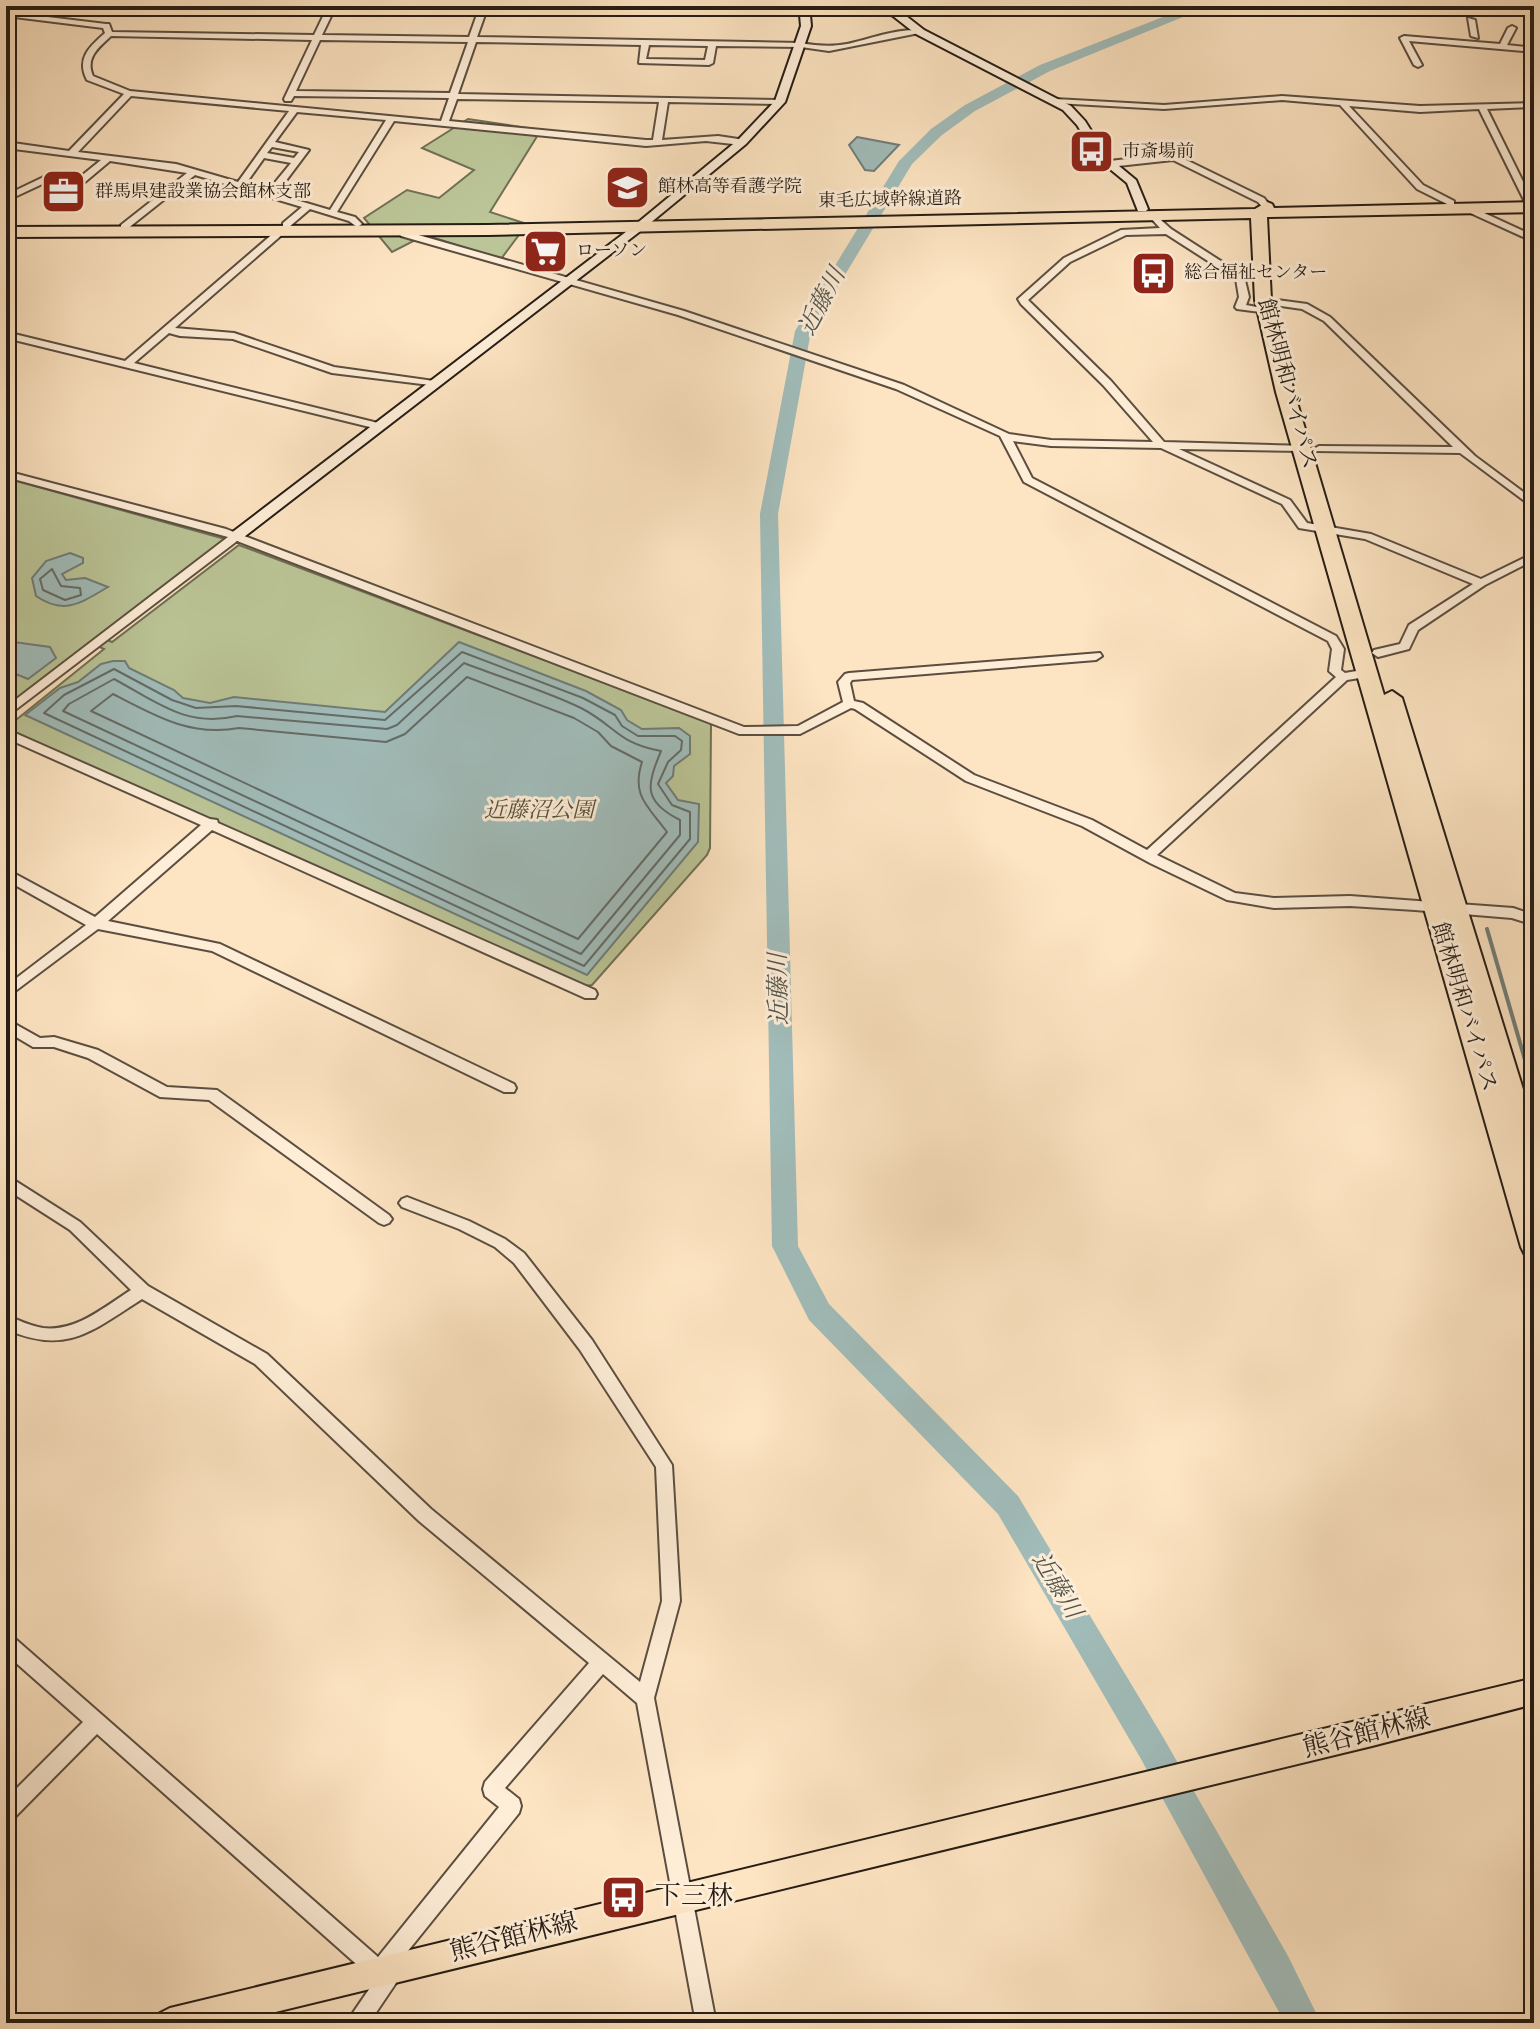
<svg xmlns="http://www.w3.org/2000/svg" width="1540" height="2029" font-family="'Old Standard TT','Noto Serif JP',serif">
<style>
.green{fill:#bbc597;stroke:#707056;stroke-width:2}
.water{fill:#a1bdbb;stroke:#6f7d78;stroke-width:2}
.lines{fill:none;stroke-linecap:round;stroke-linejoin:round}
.shore{stroke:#636c68;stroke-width:2}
.stream{stroke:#6f7d78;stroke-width:4}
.river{fill:#a1bdbb;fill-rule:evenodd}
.street-casing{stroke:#5b4e40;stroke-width:4}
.secondary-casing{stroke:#251c14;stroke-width:4}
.primary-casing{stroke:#251c14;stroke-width:4}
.highway-casing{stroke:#251c14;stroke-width:4}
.street{fill:#feedd7;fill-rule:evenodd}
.secondary{fill:#feedd7;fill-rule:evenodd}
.primary{fill:#fde4c2;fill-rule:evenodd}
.highway{fill:#fde4c2;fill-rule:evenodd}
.labels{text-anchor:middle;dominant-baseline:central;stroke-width:6;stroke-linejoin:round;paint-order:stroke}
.far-poi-label{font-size:18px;fill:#251c14;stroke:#feedd7;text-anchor:start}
.far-street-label{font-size:18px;fill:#251c14;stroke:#feedd7}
.street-label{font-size:22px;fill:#251c14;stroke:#feedd7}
.park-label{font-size:22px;font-style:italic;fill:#524f3b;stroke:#feedd7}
.water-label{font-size:24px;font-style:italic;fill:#50544e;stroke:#feedd7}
.near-street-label{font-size:26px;fill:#251c14;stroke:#feedd7}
.near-poi-label{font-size:26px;fill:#251c14;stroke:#feedd7;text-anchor:start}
</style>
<rect width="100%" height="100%" fill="#fde4c2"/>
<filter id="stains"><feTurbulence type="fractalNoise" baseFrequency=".0025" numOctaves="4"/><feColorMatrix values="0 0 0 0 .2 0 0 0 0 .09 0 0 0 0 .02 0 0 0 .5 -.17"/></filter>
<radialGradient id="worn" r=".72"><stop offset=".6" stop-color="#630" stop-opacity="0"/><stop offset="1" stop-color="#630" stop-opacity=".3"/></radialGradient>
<path class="green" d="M468 119 541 130 490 212 527 224 501 259 425 235 392 252 364 218 407 190 439 198 474 170 422 148Z
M6 478 225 539 100 637 112 642 239 545 711 723 710 848 707 855 592 985 584 986 213 823 6 728 104 649 91 643 6 707Z"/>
<path class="water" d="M857 137 899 145 874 171 865 170 849 145Z
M70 553 83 558V563L62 574 66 580 85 578 108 587C82 602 65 616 36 596L32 578 46 561Z
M6 620 12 624 6 641 50 647 56 658 28 679 6 670Z
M459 642 586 691 621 710 627 720 642 729 679 728 690 736V754L674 766 673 776 666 783 678 800 699 804 698 842 587 975 25 715 60 688 78 682 101 664 113 661H125L129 668 174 690 183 698 210 703 234 697 385 712Z"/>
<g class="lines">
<path class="shore" d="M52 569 61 586 80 588 81 595 65 600 43 590 40 579Z
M462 652 583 698 615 715 622 726 638 736H675L682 741 681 750 668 762 658 784 672 805 690 812V839L584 966 44 713 64 695 114 669 172 700 196 708 236 706 385 720Z
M464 663C502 678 544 690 581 708 616 726 617 743 661 751 647 785 642 801 680 820V835L581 954 63 711 69 704 114 679C157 702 186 728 237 716L387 729 397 725Z
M467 677 574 718 598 732 611 746 642 762C631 796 648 806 667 832L578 939 91 711 113 694C155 716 191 737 239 728L386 742 405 734Z"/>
<path class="stream" d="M1487 929 1534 1091"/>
<path class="river" d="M1191 6H1210L1050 71 975 111 942 135 912 164 811 331 778 514 798 1246 829 1304 1018 1496 1163 1737 1288 1956 1321 2023H1285L1141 1759 998 1514 809 1320 772 1246 760 514 795 331 899 161 931 129 965 105 1040 65Z"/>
<defs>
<path id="street" d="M328 6H336L322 35 469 37 480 6H488L477 37 801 43C817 46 831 47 847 44 867 40 906 25 924 32L829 51 801 47 716 46 713 63 709 65 639 63 641 45 476 42 458 94 780 100 784 102 780 104 668 102 662 140 718 136 745 140 746 142 742 145 706 141 646 146 394 121 337 212 355 217 362 224 357 227 349 221 310 209 289 227H283V223L302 207 195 175 127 229H121V225L187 173 110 161 85 182 53 179 6 201V195L52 173 80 177 101 160 6 148V142L69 151 124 94 87 80C76 59 89 47 105 33L103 28 6 16V12L106 24H109L112 32 314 35ZM111 36 312 40 284 99 285 101H291L294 96 449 98 441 121 130 91 93 76C85 58 98 48 111 36ZM320 40 468 42 450 93 296 91ZM649 45 708 46 705 60 646 59ZM131 96 289 111 238 182 176 164 78 152ZM457 99 659 102 653 140H646L449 121ZM297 112 386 120 330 210 276 194 309 150 275 142ZM272 147 299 152 294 158 267 153ZM264 158 291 163 268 191 245 185Z
M1468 18 1475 20 1478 38 1471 36Z
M1512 26 1516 28 1507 45 1534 48V52L1409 41 1422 65 1418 67 1414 65 1400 38 1404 36 1500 44 1508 28Z
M1282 96 1420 106 1534 103V107L1487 109 1533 202 1529 205 1525 202 1479 109 1420 112 1349 106 1423 185 1454 201V205L1451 206 1417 189 1340 105 1282 100 1164 109 1055 103 1051 101 1055 99 1164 105Z
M1174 154 1264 198 1271 207 1264 209 1258 202 1173 160 1109 167 1105 164 1109 161Z
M1469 206 1534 236V242L1466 211 1465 209Z
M1152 212 1171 229 1244 276 1249 297 1246 305 1268 309V313L1237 309 1235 307 1239 297 1236 279 1166 234 1126 235 1070 262 1028 300 1111 381 1164 442 1307 446 1308 448 1303 451 1179 449 1290 500 1307 523 1371 534 1481 579 1534 553V560L1485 585 1418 630 1409 649 1378 657 1372 653 1374 650 1400 644 1409 625 1473 584 1365 539 1299 528 1282 504 1161 448 1051 446 1013 441 1032 478 1336 636 1344 649 1341 670 1345 673 1368 669 1374 673 1372 676 1347 680 1157 855 1235 893 1274 898 1350 896 1513 908 1534 915V925L1512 918 1415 910 1350 906 1274 908 1227 900 1150 863 1082 826 966 781 855 709 851 708 800 734H739L237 541 6 717V707L228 537 6 477V471L226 529 744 727 798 726 843 702 838 682 845 674 849 673 1100 653 1102 656 1096 660 852 680 850 683 854 701 863 703 974 775 1092 820 1147 850 1336 677 1329 671 1332 649 1328 641 1024 482 1000 436 896 389 678 315 401 236 397 230 405 228 408 232 684 311 904 385 1009 434 1051 440 1153 442 1103 385 1021 304 1018 299 1064 258 1121 230 1160 228 1148 215Z
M276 231 284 233 175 328 234 333 334 367 434 381 439 384 438 386 332 373 233 339 180 336 169 333 134 363 382 424V428L378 429 6 338V332L125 361Z
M1277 300 1307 304 1330 317 1475 456 1534 500V508L1460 453 1315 451 1314 449 1319 446 1453 447 1324 321 1302 309 1274 305V301Z
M6 729 210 819 217 820 218 823 595 990 597 994 595 998H585L212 830 108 921 220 944 514 1084 516 1088 514 1092H504L212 951 98 929 6 998V986L86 925 6 880V869L95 917 201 825 6 738Z
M6 1019 40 1038 54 1037 98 1050 167 1087 217 1090 389 1215 392 1219 389 1223 384 1225 379 1223 209 1100 160 1097 88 1058 54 1047H33L6 1031Z
M6 1175 80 1222 148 1286 267 1354 431 1509 640 1682 662 1601 656 1467 580 1350 514 1263 495 1247 459 1229 402 1207 399 1203 402 1199 407 1197 469 1221 505 1239 524 1253 592 1340 672 1465 680 1601 654 1698 716 2023H696L637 1703 603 1674 505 1788 519 1799 521 1806 519 1813 391 1972 396 1983 369 2023H346L374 1982 372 1978 97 1734 13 1819 6 1821V1799L83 1722 6 1654V1633L12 1636 378 1957 499 1807 485 1796 483 1789 485 1782 589 1663 419 1521 255 1364 142 1299C92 1331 66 1356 6 1329V1315C18 1320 30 1326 43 1328 76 1332 104 1307 131 1290L70 1230 6 1189Z"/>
<path id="secondary" d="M794 6H804L810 15 811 26 785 102 746 144 643 229 240 540H230V534L635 225 738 140 775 101 801 26 800 15Z
M873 6H886L901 12 924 30 1071 106 1085 121 1107 156 1136 180 1148 209 1146 211H1138L1127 183 1099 160 1077 125 1063 110 916 34 893 16Z"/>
<path id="primary" d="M1534 1678V1704L1372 1746 230 2023H155L160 2013 170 2008Z"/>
<path id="highway" d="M1267 202 1272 204 1274 208 1534 202V212L1267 217 1271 300 1294 392 1384 695 1392 691 1402 698 1534 1125V1177L1526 1174 1534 1202V1258L1525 1255 1521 1247 1276 392 1255 300 1251 218 488 235 6 237V227L488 225 1255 209Z"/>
</defs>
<use href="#street" class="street-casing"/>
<use href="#secondary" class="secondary-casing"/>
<use href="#primary" class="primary-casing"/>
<use href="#highway" class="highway-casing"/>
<use href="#street" class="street"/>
<use href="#secondary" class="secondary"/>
<use href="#primary" class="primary"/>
<use href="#highway" class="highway"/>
</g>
<defs>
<symbol id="bus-square" viewBox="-11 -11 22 22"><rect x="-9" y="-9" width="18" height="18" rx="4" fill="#8f2418" stroke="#feedd7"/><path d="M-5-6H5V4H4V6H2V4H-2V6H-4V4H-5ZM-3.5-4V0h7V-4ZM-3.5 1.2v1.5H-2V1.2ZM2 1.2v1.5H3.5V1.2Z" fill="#fff"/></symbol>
<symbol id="school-square" viewBox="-11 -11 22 22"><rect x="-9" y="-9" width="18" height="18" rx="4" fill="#8f2418" stroke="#feedd7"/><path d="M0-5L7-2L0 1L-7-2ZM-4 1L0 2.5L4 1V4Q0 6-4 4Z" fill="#fff"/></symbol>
<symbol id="office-square" viewBox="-11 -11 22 22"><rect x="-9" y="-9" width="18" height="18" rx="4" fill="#8f2418" stroke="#feedd7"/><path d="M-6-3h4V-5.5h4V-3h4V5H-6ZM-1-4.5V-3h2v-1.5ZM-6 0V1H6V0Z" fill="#fff"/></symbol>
<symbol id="supermarket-square" viewBox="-11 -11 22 22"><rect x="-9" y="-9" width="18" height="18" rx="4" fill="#8f2418" stroke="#feedd7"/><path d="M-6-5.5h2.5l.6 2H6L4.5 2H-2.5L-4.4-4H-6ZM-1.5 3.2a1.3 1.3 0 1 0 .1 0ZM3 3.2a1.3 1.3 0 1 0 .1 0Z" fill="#fff"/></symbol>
</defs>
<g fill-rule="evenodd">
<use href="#bus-square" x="1066" y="126" width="51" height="51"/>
<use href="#school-square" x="602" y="162" width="51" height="51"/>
<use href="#office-square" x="38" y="166" width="51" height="51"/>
<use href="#supermarket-square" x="520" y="226" width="51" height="51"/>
<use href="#bus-square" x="1128" y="248" width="51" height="51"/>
<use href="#bus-square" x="598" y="1872" width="51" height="51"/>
</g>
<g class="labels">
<g class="far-poi-label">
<text x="1122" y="152">市斎場前</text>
<text x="658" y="187">館林高等看護学院</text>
<text x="95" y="192">群馬県建設業協会館林支部</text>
<text x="576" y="251">ローソン</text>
<text x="1184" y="273">総合福祉センター</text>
</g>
<g class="far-street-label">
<text transform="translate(890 200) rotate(-1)">東毛広域幹線道路</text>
</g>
<g class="street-label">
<text transform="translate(1287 384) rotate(75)">館林明和バイパス</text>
<text transform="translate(1464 1007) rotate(73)">館林明和バイパス</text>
</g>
<g class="park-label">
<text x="539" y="811">近藤沼公園</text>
</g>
<g class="water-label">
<text transform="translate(823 302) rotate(-62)">近藤川</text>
<text transform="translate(780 989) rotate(-91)">近藤川</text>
<text transform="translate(1056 1586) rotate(59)">近藤川</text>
</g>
<g class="near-street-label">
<text transform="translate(1367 1734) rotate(-14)">熊谷館林線</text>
<text transform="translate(514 1938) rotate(-14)">熊谷館林線</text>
</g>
<g class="near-poi-label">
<text x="655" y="1897">下三林</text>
</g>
</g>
<rect width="1540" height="2029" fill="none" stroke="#fde4c2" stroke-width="32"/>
<rect x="8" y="8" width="1524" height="2013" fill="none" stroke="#251c14" stroke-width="4"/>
<rect x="16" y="16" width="1508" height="1997" fill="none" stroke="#251c14" stroke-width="2"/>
<rect width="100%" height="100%" filter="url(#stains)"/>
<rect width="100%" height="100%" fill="url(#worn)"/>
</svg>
